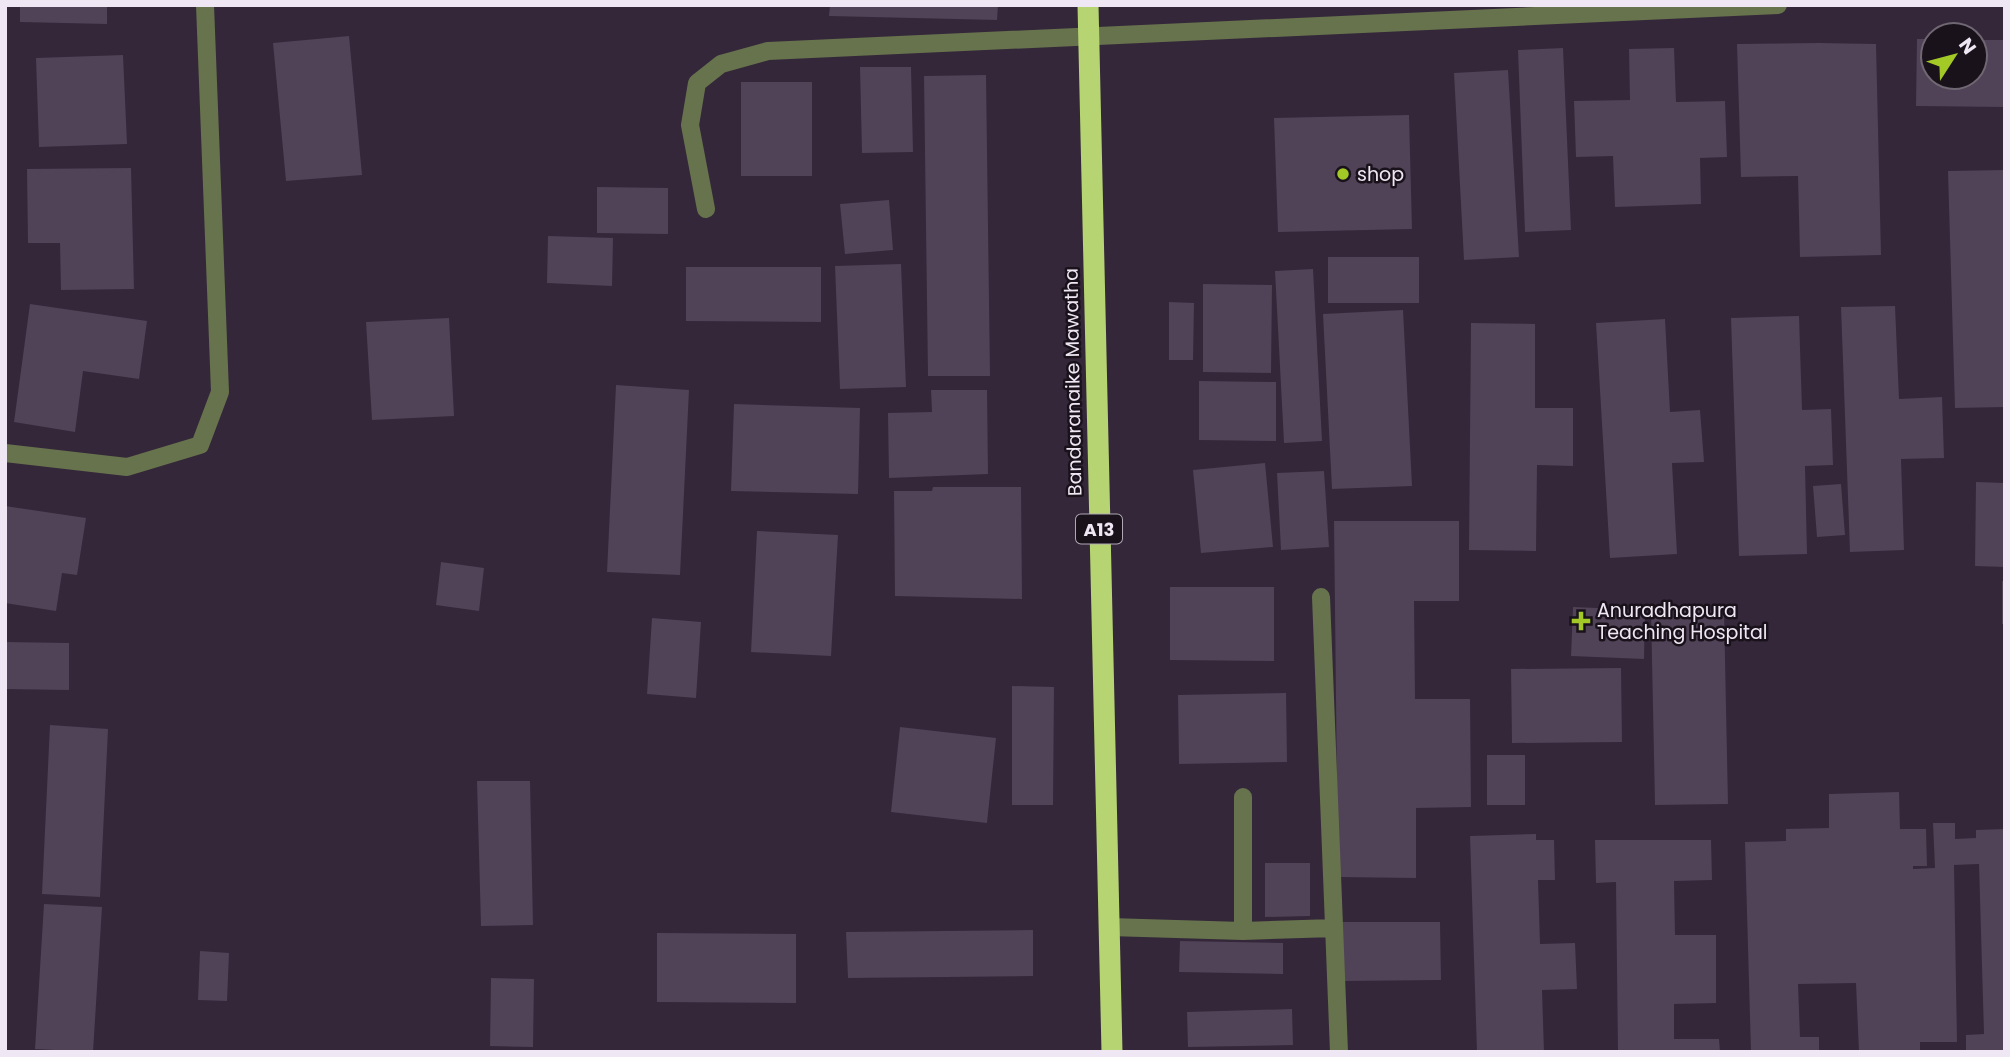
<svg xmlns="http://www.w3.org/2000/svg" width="2010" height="1057" font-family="Poppins,sans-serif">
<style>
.building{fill:#504257}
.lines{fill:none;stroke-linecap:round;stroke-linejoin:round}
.minor{stroke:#67734d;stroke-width:18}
.highway{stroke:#b7d473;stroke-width:21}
.poi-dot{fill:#a3c927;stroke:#19121b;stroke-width:2.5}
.labels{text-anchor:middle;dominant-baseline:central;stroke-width:5;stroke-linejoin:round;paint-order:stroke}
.shield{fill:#19121b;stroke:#b0a7b3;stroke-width:2}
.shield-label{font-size:18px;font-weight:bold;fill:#f0e7f4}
.poi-label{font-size:19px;fill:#f0e7f4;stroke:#19121b;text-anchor:start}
.street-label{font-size:19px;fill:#f0e7f4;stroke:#19121b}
</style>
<rect width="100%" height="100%" fill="#34273a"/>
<path class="building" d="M20 5H107V24L20 22Z
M830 5H998L997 20 829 16Z
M349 36 362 175 286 181 273 43Z
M1917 39H1933V77H1975V40H2005V107L1916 106Z
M1819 43 1876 44 1881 255 1800 257 1798 176 1741 177 1737 44Z
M1563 48 1571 230 1525 232 1518 50Z
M1674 48 1676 102 1725 101 1727 157 1700 158 1701 204 1615 207 1613 156 1576 157 1574 101 1630 100 1629 49Z
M123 55 127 144 39 147 36 58Z
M860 67H911L913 152 862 153Z
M1508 70 1519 257 1464 260 1454 73Z
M986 75 990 376H928L924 76Z
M741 82H812V176H741Z
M1409 115 1412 229 1278 232 1274 118Z
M131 168 134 289 61 290 60 243H28L27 169Z
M2005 170V407L1955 408 1948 171Z
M597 187 668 188V234L597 233Z
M889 200 893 250 845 254 840 204Z
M548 236 613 238 612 286 547 283Z
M1328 257H1419V303H1328Z
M901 264 906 387 840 389 835 266Z
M686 267H821V322L686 321Z
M1313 269 1322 441 1284 443 1275 271Z
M1203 284 1272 285 1271 373 1203 372Z
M1169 302 1194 303 1193 360H1169Z
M30 304 147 321 139 379 83 371 75 432 14 422Z
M1895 306 1899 399 1942 397 1944 458 1901 459 1904 550 1850 552 1841 307Z
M1403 310 1412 486 1332 489 1323 314Z
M1799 316 1802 410 1831 409 1833 465 1805 466 1807 554 1739 556 1731 318Z
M449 318 454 416 372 420 366 322Z
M1665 319 1670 412 1700 410 1704 462 1672 463 1677 554 1610 558 1596 323Z
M1471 323 1535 324V408H1573V466L1537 465 1536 551 1469 550Z
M1199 381 1276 382V441L1199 440Z
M616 385 689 390 680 575 607 572Z
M931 390H987L988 474 889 478 888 413 932 412Z
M734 404 860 408 858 494 731 491Z
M1265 463 1273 547 1201 553 1193 470Z
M1324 471 1329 547 1281 550 1277 473Z
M1976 482 2005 483V567L1975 566Z
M1841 484 1845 535 1817 537 1813 486Z
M933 487H1021L1022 599 895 596 894 491H932Z
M5 506 86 518 77 575 62 573 56 611 5 603Z
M1334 521H1459V601H1414L1415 699H1470L1471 807 1416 808V878L1338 877Z
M757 531 838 535 831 656 751 652Z
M441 562 484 568 479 611 436 605Z
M2002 581H2005V624H2002Z
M1170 587H1274V661L1170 660Z
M1573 607 1645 610 1644 659 1571 656Z
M1724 610 1728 804 1655 805 1651 611Z
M652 618 701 622 696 698 647 694Z
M5 642 69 643V690L5 689Z
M1621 668 1622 742 1512 743 1511 669Z
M1012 686 1054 687 1053 805H1012Z
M1286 693 1287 762 1179 764 1178 695Z
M50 725 108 729 100 897 42 894Z
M900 727 996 738 987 823 891 812Z
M1487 755H1525V805H1487Z
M477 781H530L533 925 481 926Z
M1899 792 1900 829H1926L1927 866H1913V869L1935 868 1933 823H1955V839L1976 838V830L2005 829V1052H1966V1035L1984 1034 1979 864 1954 865 1957 1042H1920V1052H1859L1856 983 1798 984 1800 1037H1819V1052H1751L1745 842 1786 841V829L1829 828V794Z
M1536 834V840H1554L1555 880H1538L1540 944 1575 943 1577 989 1542 990 1544 1052H1477L1470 836Z
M1595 840H1711L1712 880 1674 881 1675 935H1716V1003L1674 1004V1039H1719L1720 1052H1618L1616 882 1596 883Z
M1265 863H1310V916L1265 917Z
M44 904 102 907 93 1052 35 1049Z
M1342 922H1440L1441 980 1343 981Z
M1033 930V976L848 978 846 932Z
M657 933 796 934V1003L657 1002Z
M1180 941 1283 943V974L1179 972Z
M200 951 229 953 227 1001 198 1000Z
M491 978 534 979 533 1047 490 1046Z
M1292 1009 1293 1045 1188 1047 1187 1012Z"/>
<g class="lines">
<path class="minor" d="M706 209 690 125 697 83 721 64 768 51 1778 5
M5 453 127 467 200 445 220 392 205 5
M1321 597 1339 1052
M1243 797V931
M1109 927 1243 931 1334 928"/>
<path class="highway" d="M1088 5 1112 1052"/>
</g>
<g class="poi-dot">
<circle cx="1343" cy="174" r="7"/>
<path d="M1577.5 610.5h7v7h7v7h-7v7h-7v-7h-7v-7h7z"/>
</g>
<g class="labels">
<rect class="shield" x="1076" y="514.5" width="46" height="29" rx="5"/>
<g class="shield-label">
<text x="1099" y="529">A13</text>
</g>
<g class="poi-label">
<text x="1357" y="174">shop</text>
<text x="1597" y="610">Anuradhapura<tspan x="1597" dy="22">Teaching Hospital</tspan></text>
</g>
<g class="street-label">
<text transform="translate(1073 382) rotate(-91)">Bandaranaike Mawatha</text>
</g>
</g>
<rect width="2010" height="1057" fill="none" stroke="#f0e7f4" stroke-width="14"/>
<g transform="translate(1954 56) rotate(54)"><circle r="33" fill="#19121b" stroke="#6f6772" stroke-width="2"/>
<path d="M0-5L12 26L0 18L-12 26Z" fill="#a3c927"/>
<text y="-10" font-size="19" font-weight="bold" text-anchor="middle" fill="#f0e7f4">N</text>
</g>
</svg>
